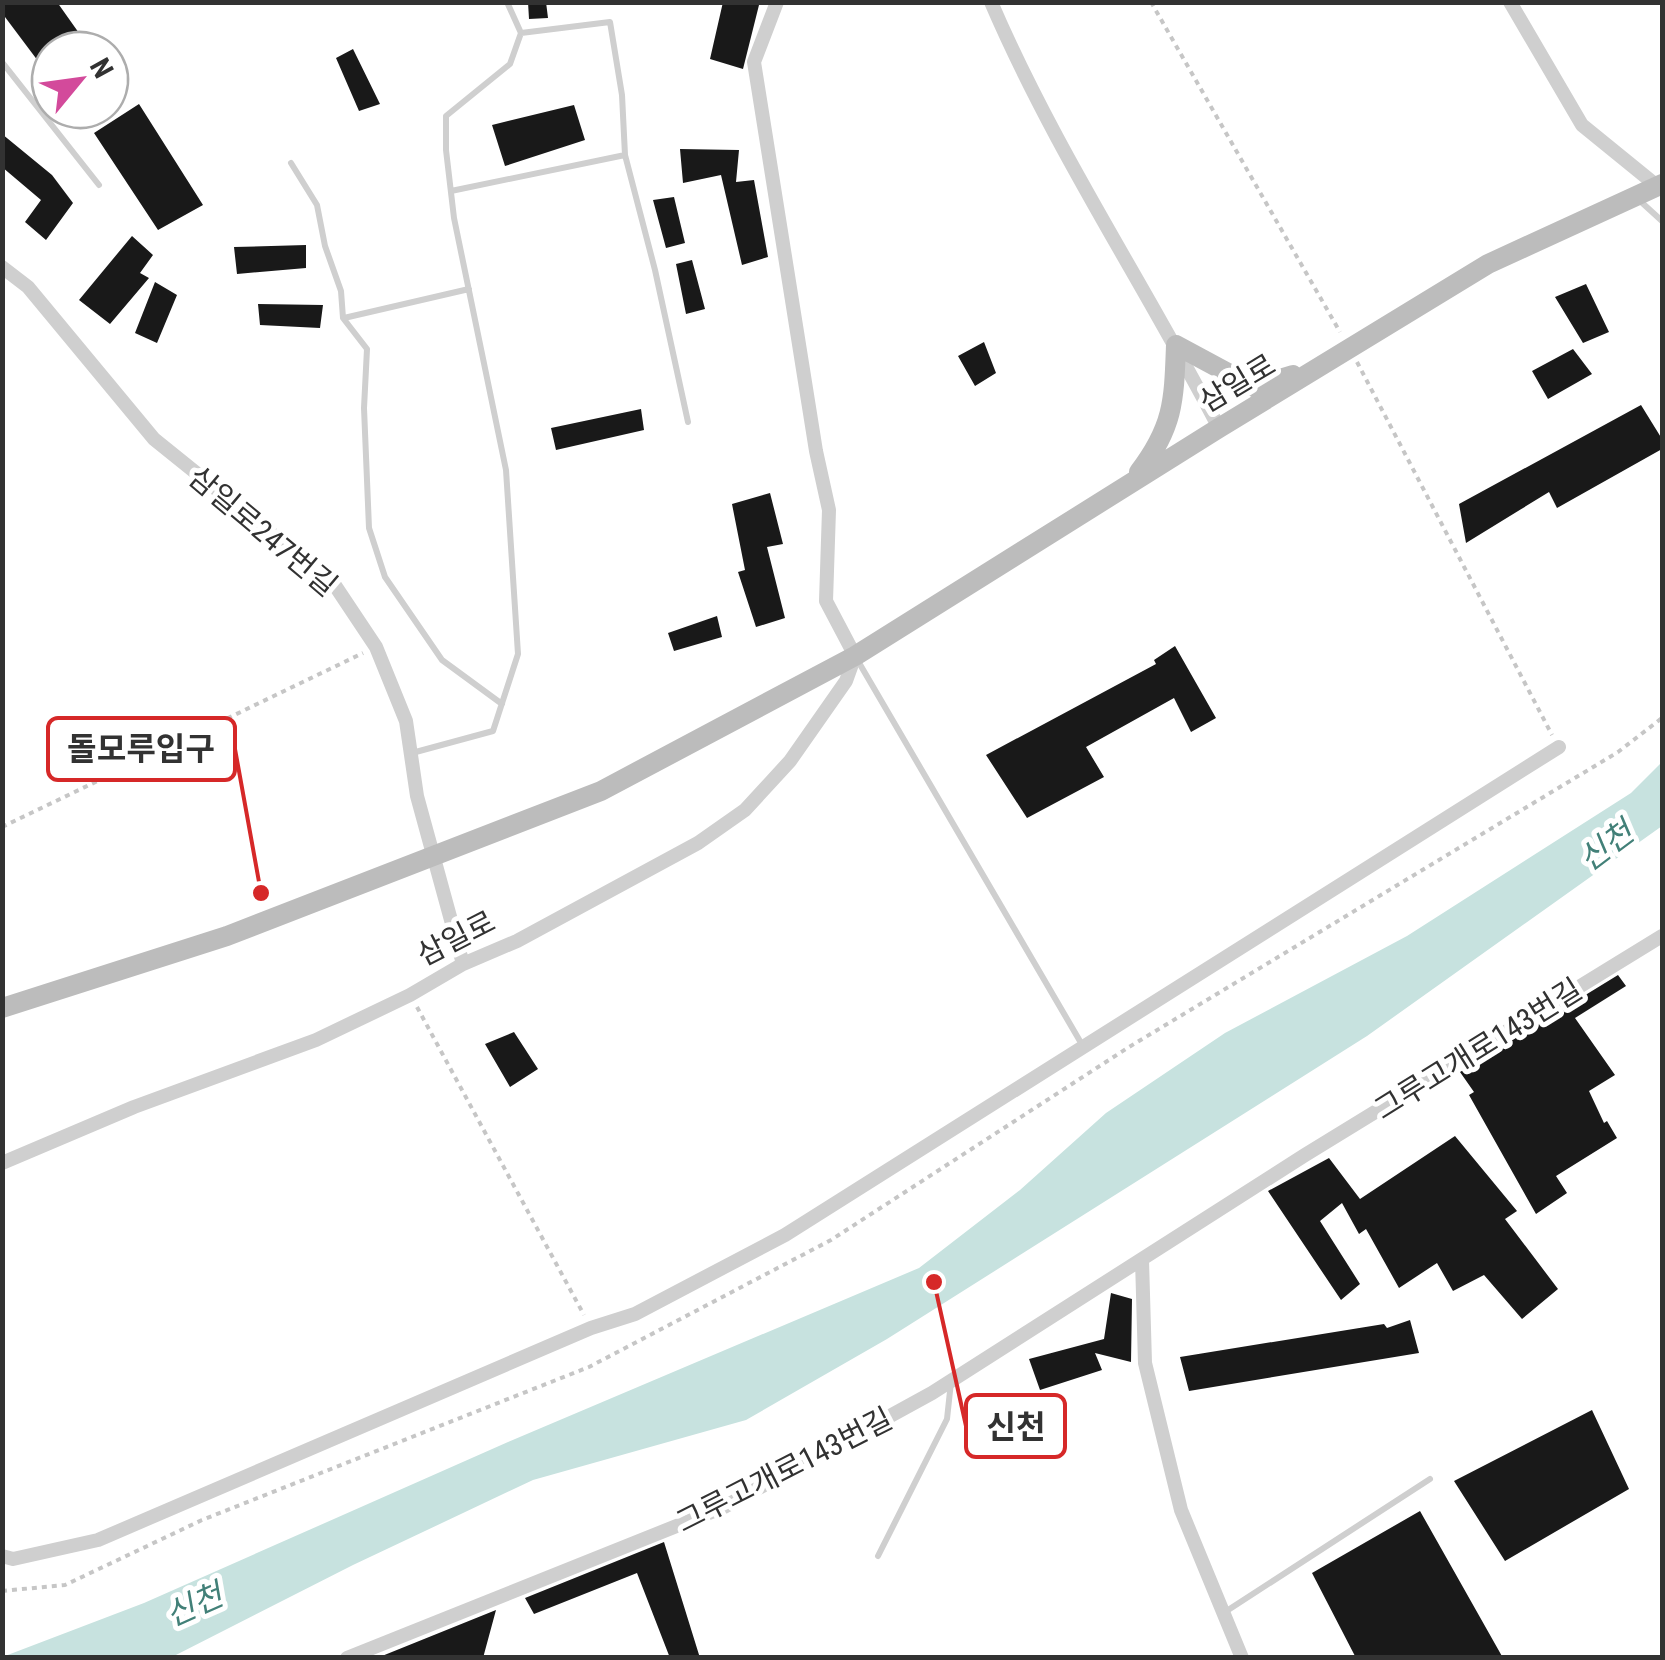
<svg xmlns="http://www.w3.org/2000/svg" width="1665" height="1660" font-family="'Roboto Condensed','Noto Sans KR',sans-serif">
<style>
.water{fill:#c7e2df}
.building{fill:#191919}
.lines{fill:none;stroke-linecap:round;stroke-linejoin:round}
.path{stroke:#c6c6c6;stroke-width:4;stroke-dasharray:5 5;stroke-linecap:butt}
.service{stroke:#cfcfcf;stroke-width:6}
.minor{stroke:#cfcfcf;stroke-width:14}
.secondary{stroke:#bcbcbc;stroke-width:20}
.labels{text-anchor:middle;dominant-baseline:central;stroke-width:10;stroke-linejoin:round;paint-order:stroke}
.street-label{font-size:30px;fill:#323232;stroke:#fff}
.water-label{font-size:32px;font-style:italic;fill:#428078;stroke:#fff}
.leader{fill:none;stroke:#d62828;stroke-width:4}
.callout-dot{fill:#d62828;stroke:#fff;stroke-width:4}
.callout{fill:#fff;stroke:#d62828;stroke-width:4}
.callout-label{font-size:32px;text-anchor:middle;font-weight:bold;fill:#323232}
</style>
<rect width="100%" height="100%" fill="#fff"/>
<path class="water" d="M1662 762V826L1367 1036 887 1339 746 1420 533 1480 353 1565 172 1657H3V1654L5 1656 144 1603 508 1442 919 1268 1020 1190 1106 1113 1225 1033 1407 936 1631 793Z"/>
<path class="building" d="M2 2H57L91 50H50V77L2 13Z
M528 2H546L548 18 529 19Z
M723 2 759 5 743 69 710 59Z
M353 49 380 104 359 111 336 58Z
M139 104 203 205 158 230 94 133Z
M574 105 585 140 505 166 492 125Z
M2 134 52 175 73 203 46 240 25 222 41 200 2 167Z
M680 149 739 150 736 182 754 180 768 257 742 265 721 175 683 183Z
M674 197 685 243 666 248 653 200Z
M132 236 153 255 140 273 149 278 110 324 79 300Z
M306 245V268L237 274 234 247Z
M692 260 705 309 686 314 676 264Z
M155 282 177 295 157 343 135 333Z
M1586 284 1609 332 1583 343 1555 297Z
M258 304 323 305 320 328 260 325Z
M984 342 996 373 975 386 958 356Z
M1573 349 1592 374 1548 399 1532 371Z
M1641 405 1662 439V449L1557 508 1549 492 1466 543 1459 504Z
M641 409 644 430 556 450 551 428Z
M770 493 783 544 767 547 785 618 756 627 738 572 745 570 732 504Z
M717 616 722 637 674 651 668 633Z
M1175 646 1216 718 1191 732 1174 698 1086 747 1104 777 1027 818 986 755 1156 664 1154 660Z
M1618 975 1626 986 1575 1018 1615 1075 1589 1091 1604 1123 1607 1121 1617 1138 1556 1176 1567 1193 1536 1214 1469 1095 1474 1092 1460 1072Z
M514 1032 538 1069 510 1087 485 1044Z
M1455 1136 1517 1211 1505 1219 1558 1289 1522 1319 1484 1275 1453 1291 1437 1263 1399 1288 1366 1229 1359 1234 1342 1203 1320 1221 1360 1284 1341 1300 1268 1191 1329 1158 1360 1199Z
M1111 1293 1132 1299 1131 1362 1095 1353 1102 1370 1040 1390 1029 1359 1104 1339Z
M1410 1320 1419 1353 1189 1391 1180 1357 1384 1324 1387 1328Z
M1592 1410 1629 1489 1505 1561 1454 1481Z
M1420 1511 1503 1658H1356L1312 1573Z
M664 1542 700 1658H670L637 1573 534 1614 525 1598Z
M496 1610 483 1658H377Z"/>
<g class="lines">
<path class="path" d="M1151 2 1340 332
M1357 362 1552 735
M2 827 363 653
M417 1007 584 1315
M2 1591 65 1585 202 1520 589 1367 831 1240 1129 1047 1618 752 1662 718"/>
<path class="service" d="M521 33 610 22 622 95 625 155 655 270 688 422
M2 62 99 185
M291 163 317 205 325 246 341 291 343 318 367 349 364 408 369 528 385 577 442 660 502 704
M451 191 625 155
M1639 200 1662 221
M344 318 469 289
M858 661 1084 1048
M412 753 493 731 518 654 506 470 454 218 446 150V116L510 64 521 33 507 2
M878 1556 947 1419 951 1382
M1225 1612 1430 1479"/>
<path class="minor" d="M991 2C1055 151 1145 285 1219 428
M1510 2 1582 125 1657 186
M2 267 28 287 154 439 334 584 376 647 406 721 417 796 463 964
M2 1163 134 1107 316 1040 410 995 463 964 517 941 698 843 745 810 790 761 846 681 855 656 826 601 829 510 816 451 754 62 777 2
M1142 1260 1145 1363 1181 1510 1242 1658
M2 1556 13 1559 98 1540 591 1328 635 1314 785 1235 1559 747
M347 1658 724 1507 932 1393 1305 1155 1662 936"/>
<path class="secondary" d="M1139 472C1174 426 1174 400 1176 345L1254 387 1293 375
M2 1008 227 936 601 791 855 656 1219 428 1488 264 1662 184"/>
</g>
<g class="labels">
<g class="street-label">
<text transform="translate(1237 383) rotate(-31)">삼일로</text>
<text transform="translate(263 531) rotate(40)">삼일로247번길</text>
<text transform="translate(456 938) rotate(-27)">삼일로</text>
<text transform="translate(1478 1049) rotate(-32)">그루고개로143번길</text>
<text transform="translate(784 1470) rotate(-27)">그루고개로143번길</text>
</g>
<g class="water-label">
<text transform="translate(1606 846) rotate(-37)">신천</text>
<text transform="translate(194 1605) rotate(-24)">신천</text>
</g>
</g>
<path class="leader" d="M261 893L235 749M934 1282L966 1426"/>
<g class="callout-dot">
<circle cx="261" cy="893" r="10"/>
<circle cx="934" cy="1282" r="10"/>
</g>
<g class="callout">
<rect x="48" y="718" width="187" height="62" rx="10"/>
<rect x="966" y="1395" width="99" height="62" rx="10"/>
</g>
<g class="callout-label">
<text x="141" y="760">돌모루입구</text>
<text x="1016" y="1438">신천</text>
</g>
<rect width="1665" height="1660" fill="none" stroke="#323232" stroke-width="10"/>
<g transform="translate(80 80) rotate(61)"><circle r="48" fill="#ffffff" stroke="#adadad" stroke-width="2.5"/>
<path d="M0-8L18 38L0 25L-18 38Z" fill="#d34a9b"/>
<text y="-15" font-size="28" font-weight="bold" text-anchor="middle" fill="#323232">N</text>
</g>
</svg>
